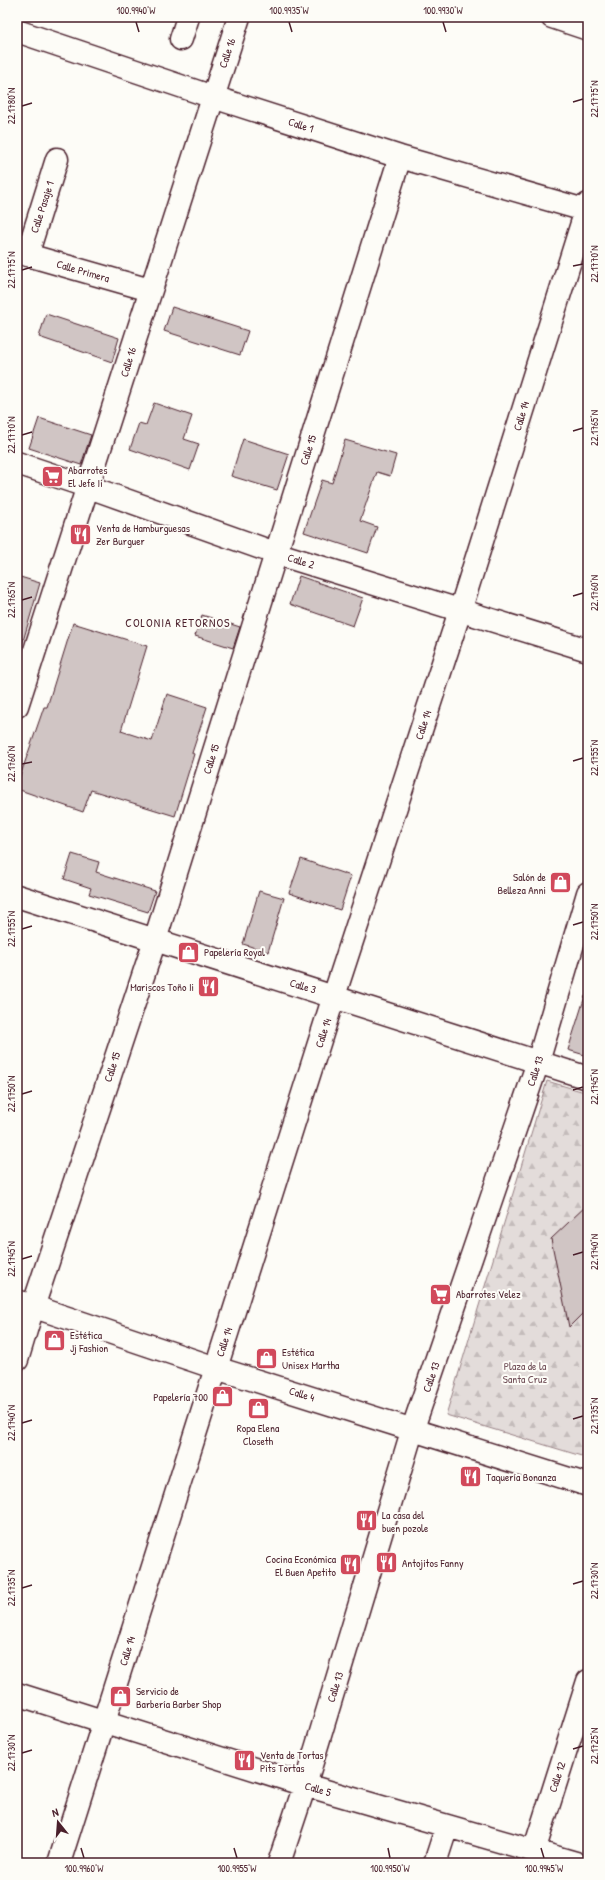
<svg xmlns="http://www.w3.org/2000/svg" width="605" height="1880" font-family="'Patrick Hand',sans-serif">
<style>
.forest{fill:url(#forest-firs);stroke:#967e82}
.building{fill:#d0c5c4;stroke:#4a1f2b}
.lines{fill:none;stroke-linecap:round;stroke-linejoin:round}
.minor-casing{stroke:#4a1f2b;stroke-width:25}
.minor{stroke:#fdfcf7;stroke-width:22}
.ticks{fill:none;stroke:#4a1f2b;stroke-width:1.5}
.labels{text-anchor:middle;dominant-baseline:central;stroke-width:4;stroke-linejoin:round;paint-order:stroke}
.street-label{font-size:11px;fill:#4a1f2b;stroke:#fdfcf7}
.poi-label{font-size:11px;fill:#4a1f2b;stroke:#fdfcf7;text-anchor:start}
.park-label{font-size:11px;fill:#704e57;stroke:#fdfcf7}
.neighbourhood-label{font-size:12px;letter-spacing:1px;fill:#4a1f2b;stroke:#fdfcf7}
.neatline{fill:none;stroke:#4a1f2b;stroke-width:1.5}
.ticks-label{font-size:10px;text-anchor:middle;fill:#4a1f2b}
</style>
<defs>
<pattern id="forest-firs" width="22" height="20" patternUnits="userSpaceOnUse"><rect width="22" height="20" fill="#e3dcda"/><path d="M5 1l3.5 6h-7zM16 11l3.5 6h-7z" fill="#c4bcbb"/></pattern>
</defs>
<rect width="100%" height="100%" fill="#fdfcf7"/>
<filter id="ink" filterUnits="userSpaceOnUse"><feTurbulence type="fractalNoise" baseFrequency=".025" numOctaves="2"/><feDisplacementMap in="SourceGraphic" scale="8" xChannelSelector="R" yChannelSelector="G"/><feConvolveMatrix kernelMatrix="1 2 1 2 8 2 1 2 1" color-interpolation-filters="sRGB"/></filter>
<g filter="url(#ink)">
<path class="forest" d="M547 1081 588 1093V1458L446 1415Z"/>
<path class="building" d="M172 307 248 331 240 355 164 331Z
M46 314 119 338 112 362 39 337Z
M154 403 192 416 184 439 199 444 190 470 130 449 139 423 146 425Z
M39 418 91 435 81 465 29 448Z
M243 439 289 454 277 490 231 476Z
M345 440 396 455 390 476 377 472 360 521 377 527 368 553 304 532 322 480 332 483Z
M17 576 40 583 21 648 17 647Z
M299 576 363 598 353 626 290 604Z
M202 615 240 627 233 648 195 636Z
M73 623 147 646 121 731 152 741 167 694 207 707 192 753 194 754 175 816 91 790 83 812 17 789V785L44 707H47Z
M72 854 99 862 96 872 155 891 148 912 89 894 91 888 64 879Z
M301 859 351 876 340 910 289 893Z
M259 891 284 898 268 952 243 944Z
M585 996 588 997V1056L568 1050Z
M588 1204V1308L569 1327 551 1239Z"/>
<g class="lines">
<defs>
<path id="minor" d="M552 17 588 29
M17 31 213 97 400 157 588 211
M181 39 188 17
M17 252 150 290
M27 255 57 159
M17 463 89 487 275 553 588 650
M17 706 239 17
M17 896 588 1078
M17 1301 216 1368 588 1485
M17 1360 33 1307 155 940 400 157
M17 1694 305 1785 576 1863
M534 1851 588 1681
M59 1863 334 996 460 611 588 204
M279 1863 305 1785 413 1428 538 1062 588 893
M435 1863 447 1826"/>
</defs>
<use href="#minor" class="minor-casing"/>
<use href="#minor" class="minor"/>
</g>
</g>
<path class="ticks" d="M136 22 139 32M289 22 292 32M443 22 446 32M573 102 583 99M22 106 32 103M573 266 583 264M22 270 32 267M573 431 583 428M22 435 32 432M573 596 583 593M22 600 32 597M573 761 583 758M22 764 32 762M573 925 583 922M22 929 32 926M573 1090 583 1087M22 1094 32 1091M573 1255 583 1252M22 1259 32 1256M573 1419 583 1416M22 1423 32 1420M573 1584 583 1581M22 1588 32 1585M573 1749 583 1746M22 1753 32 1750M81 1848 84 1858M234 1848 237 1858M388 1848 390 1858M541 1848 544 1858"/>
<defs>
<symbol id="supermarket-square" viewBox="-11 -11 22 22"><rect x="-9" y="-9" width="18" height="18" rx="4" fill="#d1495b" stroke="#fdfcf7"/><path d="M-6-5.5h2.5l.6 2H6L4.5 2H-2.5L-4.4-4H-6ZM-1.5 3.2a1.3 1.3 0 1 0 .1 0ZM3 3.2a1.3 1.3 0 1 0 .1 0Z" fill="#fff"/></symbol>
<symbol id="restaurant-square" viewBox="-11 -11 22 22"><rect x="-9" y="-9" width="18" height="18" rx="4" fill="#d1495b" stroke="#fdfcf7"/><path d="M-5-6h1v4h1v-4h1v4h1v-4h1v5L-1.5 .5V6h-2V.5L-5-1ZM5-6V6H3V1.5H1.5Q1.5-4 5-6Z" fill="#fff"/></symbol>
<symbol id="shop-square" viewBox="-11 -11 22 22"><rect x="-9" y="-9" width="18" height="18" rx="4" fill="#d1495b" stroke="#fdfcf7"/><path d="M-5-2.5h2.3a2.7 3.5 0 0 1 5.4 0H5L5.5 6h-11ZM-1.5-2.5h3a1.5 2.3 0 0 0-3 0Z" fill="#fff"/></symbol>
</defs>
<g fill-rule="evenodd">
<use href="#supermarket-square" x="40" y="464" width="25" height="25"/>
<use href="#restaurant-square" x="68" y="522" width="25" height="25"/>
<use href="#shop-square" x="548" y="870" width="25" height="25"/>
<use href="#shop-square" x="176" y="940" width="25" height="25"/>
<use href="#restaurant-square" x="196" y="974" width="25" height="25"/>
<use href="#supermarket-square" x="428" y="1282" width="25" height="25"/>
<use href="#shop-square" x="42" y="1328" width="25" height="25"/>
<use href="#shop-square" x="254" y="1346" width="25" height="25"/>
<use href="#shop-square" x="210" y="1384" width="25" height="25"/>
<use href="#shop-square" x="246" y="1396" width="25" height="25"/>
<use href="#restaurant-square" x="458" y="1464" width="25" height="25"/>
<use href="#restaurant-square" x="354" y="1508" width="25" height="25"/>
<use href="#restaurant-square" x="374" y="1550" width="25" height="25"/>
<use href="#restaurant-square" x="338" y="1552" width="25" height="25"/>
<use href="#shop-square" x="108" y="1684" width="25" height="25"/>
<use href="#restaurant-square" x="232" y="1748" width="25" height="25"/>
</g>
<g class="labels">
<g class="street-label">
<text transform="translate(227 53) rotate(-72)">Calle 16</text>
<text transform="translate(301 125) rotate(18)">Calle 1</text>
<text transform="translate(42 207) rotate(-72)">Calle Pasaje 1</text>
<text transform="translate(83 271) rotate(16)">Calle Primera</text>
<text transform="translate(128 362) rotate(-73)">Calle 16</text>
<text transform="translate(521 416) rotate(-73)">Calle 14</text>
<text transform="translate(308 450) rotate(-72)">Calle 15</text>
<text transform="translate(301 561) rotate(17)">Calle 2</text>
<text transform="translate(423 725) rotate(-72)">Calle 14</text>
<text transform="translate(211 759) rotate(-73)">Calle 15</text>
<text transform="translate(303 986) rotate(17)">Calle 3</text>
<text transform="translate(323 1033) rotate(-72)">Calle 14</text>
<text transform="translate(112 1067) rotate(-72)">Calle 15</text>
<text transform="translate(535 1071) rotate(-72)">Calle 13</text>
<text transform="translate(224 1342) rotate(-72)">Calle 14</text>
<text transform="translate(431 1377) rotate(-71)">Calle 13</text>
<text transform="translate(302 1394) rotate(17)">Calle 4</text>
<text transform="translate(127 1651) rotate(-73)">Calle 14</text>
<text transform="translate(335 1687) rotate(-73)">Calle 13</text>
<text transform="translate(557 1777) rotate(-72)">Calle 12</text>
<text transform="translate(318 1789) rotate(16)">Calle 5</text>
</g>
<g class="poi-label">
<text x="68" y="470">Abarrotes<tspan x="68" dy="13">El Jefe Ii</tspan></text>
<text x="96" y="528">Venta de Hamburguesas<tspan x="96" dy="13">Zer Burguer</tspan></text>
<text x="546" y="877" text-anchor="end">Salón de<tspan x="546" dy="13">Belleza Anni</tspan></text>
<text x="204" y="952">Papelería Royal</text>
<text x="194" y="987" text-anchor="end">Mariscos Toño Ii</text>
<text x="456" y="1294">Abarrotes Velez</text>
<text x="70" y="1335">Estética<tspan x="70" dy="13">Jj Fashion</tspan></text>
<text x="282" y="1352">Estética<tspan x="282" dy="13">Unisex Martha</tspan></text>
<text x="208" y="1397" text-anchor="end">Papelería 700</text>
<text x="258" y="1428" text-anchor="middle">Ropa Elena<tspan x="258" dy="13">Closeth</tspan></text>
<text x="486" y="1477">Taquería Bonanza</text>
<text x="382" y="1515">La casa del<tspan x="382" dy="13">buen pozole</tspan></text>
<text x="336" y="1559" text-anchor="end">Cocina Económica<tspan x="336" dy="13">El Buen Apetito</tspan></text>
<text x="402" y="1563">Antojitos Fanny</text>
<text x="136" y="1691">Servicio de<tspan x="136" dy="13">Barbería Barber Shop</tspan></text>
<text x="260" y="1755">Venta de Tortas<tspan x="260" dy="13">Pits Tortas</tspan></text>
</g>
<g class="park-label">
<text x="525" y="1366">Plaza de la<tspan x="525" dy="13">Santa Cruz</tspan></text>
</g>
<g class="neighbourhood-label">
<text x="178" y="622">COLONIA RETORNOS</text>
</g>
</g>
<rect width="605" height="1880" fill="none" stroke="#fdfcf7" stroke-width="44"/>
<g transform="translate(58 1822) rotate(343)" stroke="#fdfcf7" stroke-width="3" paint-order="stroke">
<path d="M0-3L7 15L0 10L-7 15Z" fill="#4a1f2b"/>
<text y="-6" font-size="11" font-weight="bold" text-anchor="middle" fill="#4a1f2b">N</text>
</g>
<rect x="22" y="22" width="561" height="1836" class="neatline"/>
<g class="ticks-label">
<text x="136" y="14">100.9940°W</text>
<text x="289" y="14">100.9935°W</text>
<text x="443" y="14">100.9930°W</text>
<text transform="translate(594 99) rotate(-90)" y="4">22.1775°N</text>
<text transform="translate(11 106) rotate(-90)" y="4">22.1780°N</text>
<text transform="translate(594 264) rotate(-90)" y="4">22.1770°N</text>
<text transform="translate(11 270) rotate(-90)" y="4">22.1775°N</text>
<text transform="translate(594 428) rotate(-90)" y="4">22.1765°N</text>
<text transform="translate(11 435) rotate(-90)" y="4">22.1770°N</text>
<text transform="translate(594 593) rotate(-90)" y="4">22.1760°N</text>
<text transform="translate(11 600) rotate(-90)" y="4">22.1765°N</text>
<text transform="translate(594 758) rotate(-90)" y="4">22.1755°N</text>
<text transform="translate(11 764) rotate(-90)" y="4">22.1760°N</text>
<text transform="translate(594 922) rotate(-90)" y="4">22.1750°N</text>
<text transform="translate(11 929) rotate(-90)" y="4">22.1755°N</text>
<text transform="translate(594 1087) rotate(-90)" y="4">22.1745°N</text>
<text transform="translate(11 1094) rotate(-90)" y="4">22.1750°N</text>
<text transform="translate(594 1252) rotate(-90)" y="4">22.1740°N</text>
<text transform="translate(11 1259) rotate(-90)" y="4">22.1745°N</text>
<text transform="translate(594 1416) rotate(-90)" y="4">22.1735°N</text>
<text transform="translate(11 1423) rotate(-90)" y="4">22.1740°N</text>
<text transform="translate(594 1581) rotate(-90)" y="4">22.1730°N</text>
<text transform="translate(11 1588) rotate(-90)" y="4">22.1735°N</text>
<text transform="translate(594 1746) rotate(-90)" y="4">22.1725°N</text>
<text transform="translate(11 1753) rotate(-90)" y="4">22.1730°N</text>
<text x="84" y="1872">100.9960°W</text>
<text x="237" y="1872">100.9955°W</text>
<text x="390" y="1872">100.9950°W</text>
<text x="544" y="1872">100.9945°W</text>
</g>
</svg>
